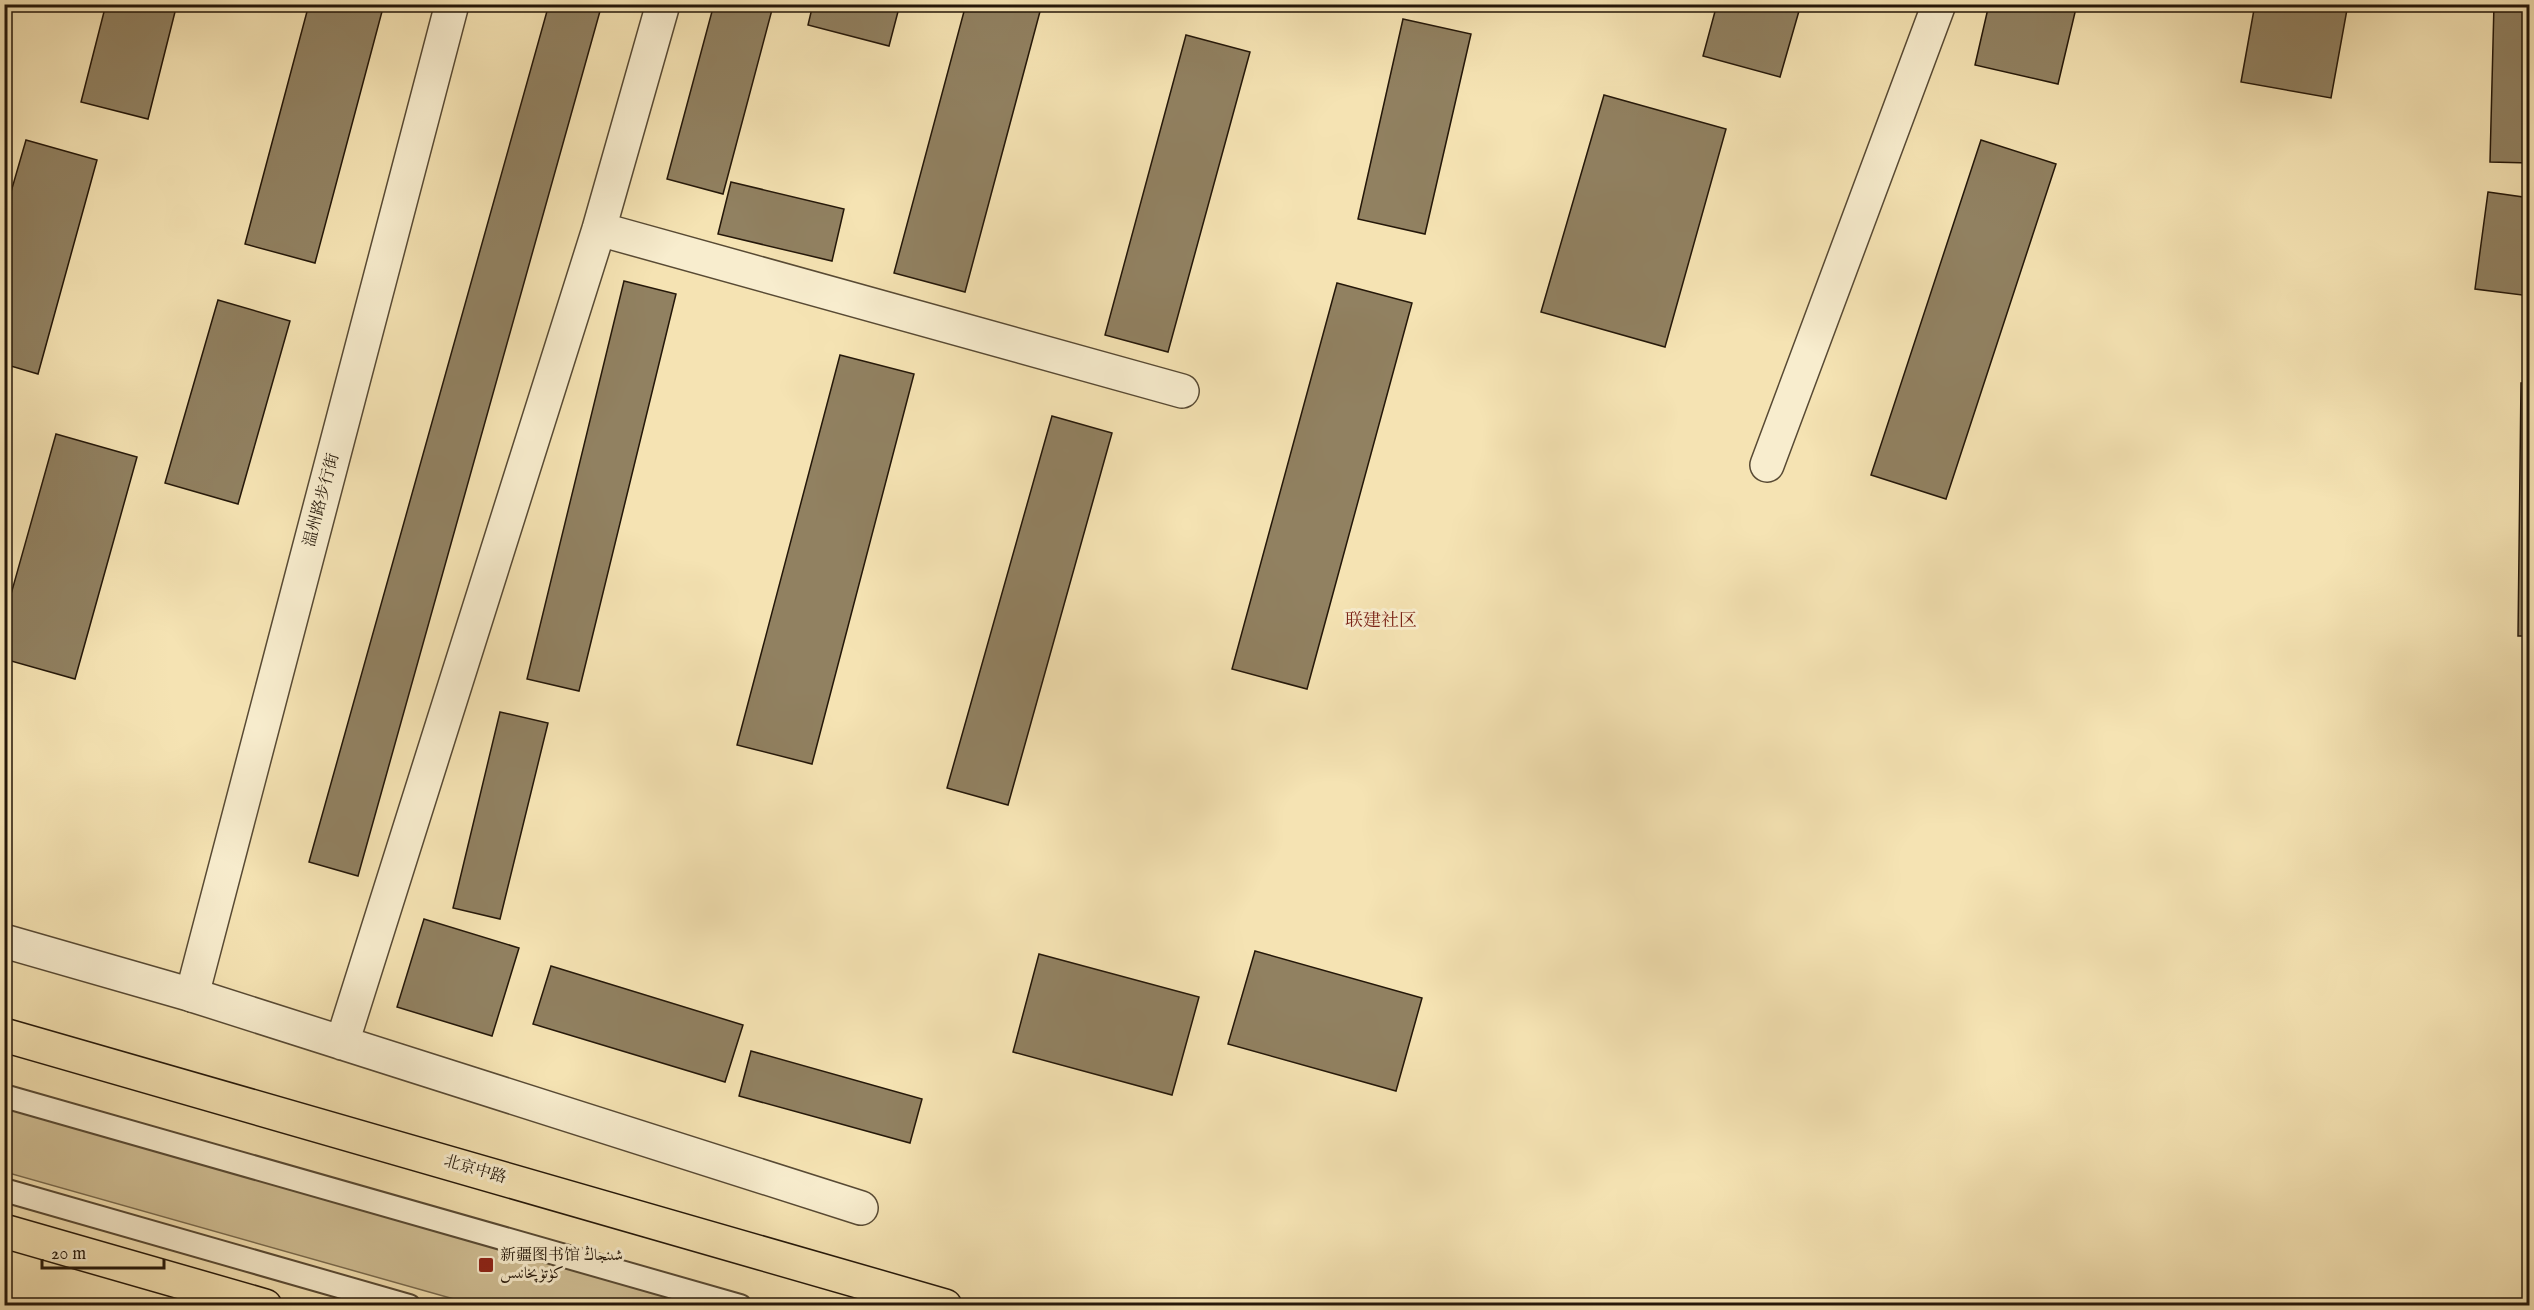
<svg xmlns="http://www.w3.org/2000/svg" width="2534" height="1310" font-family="'IM FELL English',Amiri,'Noto Serif SC',serif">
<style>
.green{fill:#d1c096;stroke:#7a6c50;stroke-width:1.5}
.building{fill:#918161;stroke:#241709;stroke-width:1.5}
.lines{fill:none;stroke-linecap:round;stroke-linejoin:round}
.service-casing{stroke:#584a34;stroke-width:26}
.pedestrian-casing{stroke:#584a34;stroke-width:36}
.minor-casing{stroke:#584a34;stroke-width:36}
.primary-casing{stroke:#241709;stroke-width:36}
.service{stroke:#f8edce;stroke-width:22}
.pedestrian{stroke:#f8edce;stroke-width:33}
.minor{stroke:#f8edce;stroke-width:33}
.primary{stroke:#f5e3b3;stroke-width:33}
.poi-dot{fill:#8f2418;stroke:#f8edce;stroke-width:2}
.labels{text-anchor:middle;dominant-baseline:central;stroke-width:6;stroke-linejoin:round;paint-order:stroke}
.street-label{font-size:16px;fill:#241709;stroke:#f8edce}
.poi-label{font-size:16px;fill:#241709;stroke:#f8edce;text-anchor:start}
.neighbourhood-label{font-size:18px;fill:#7a1f14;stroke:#f8edce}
</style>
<rect width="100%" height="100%" fill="#f5e3b3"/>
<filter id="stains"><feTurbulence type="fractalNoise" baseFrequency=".00333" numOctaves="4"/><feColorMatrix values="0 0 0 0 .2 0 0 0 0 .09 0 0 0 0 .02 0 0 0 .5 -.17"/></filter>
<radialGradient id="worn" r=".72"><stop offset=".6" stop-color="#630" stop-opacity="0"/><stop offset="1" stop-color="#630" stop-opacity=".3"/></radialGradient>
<path class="green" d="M4 1099 736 1305H475L5 1172Z"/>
<path class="building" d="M106 4H177L148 119 81 102Z
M309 4H384L315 263 245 244Z
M549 4H602L358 876 309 862Z
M714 4 773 6 723 194 667 179Z
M813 4H900L889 46 808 25Z
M966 4H1042L965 292 894 273Z
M1717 4H1801L1780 77 1703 56Z
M1989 4H2077L2058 84 1975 65Z
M2255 4H2348L2331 98 2241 82Z
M2494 4H2530V163L2490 162Z
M1403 19 1471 34 1425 234 1358 219Z
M1186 35 1250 52 1168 352 1105 335Z
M1604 95 1726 129 1665 347 1541 312Z
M26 140 97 160 38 374 4 364V216Z
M1981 140 2056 164 1946 499 1871 475Z
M731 182 844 209 832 261 718 234Z
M2488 192 2530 198V296L2475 289Z
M624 281 676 294 579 691 527 679Z
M1337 283 1412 303 1307 689 1232 669Z
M218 300 290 321 238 504 165 483Z
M840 355 914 374 812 764 737 745Z
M2521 383H2530V636H2518Z
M1052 416 1112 433 1008 805 947 788Z
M56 434 137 457 75 679 4 659V619Z
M500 712 548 723 500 919 453 908Z
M424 919 519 948 492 1036 397 1007Z
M1255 951 1422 998 1396 1091 1228 1044Z
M1039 954 1199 997 1172 1095 1013 1052Z
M551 966 743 1025 725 1082 533 1024Z
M751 1051 922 1099 910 1143 739 1096Z"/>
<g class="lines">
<defs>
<path id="service" d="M4 1096 740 1306
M4 1190 409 1306"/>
<path id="pedestrian" d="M192 995 452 4"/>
<path id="minor" d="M599 229 1182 391
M1767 465 1939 4
M4 941 192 995 861 1208
M342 1043 599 229 663 4"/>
<path id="primary" d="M4 1035 945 1306
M4 1231 265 1306"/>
</defs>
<use href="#service" class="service-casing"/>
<use href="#pedestrian" class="pedestrian-casing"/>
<use href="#minor" class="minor-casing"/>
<use href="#primary" class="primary-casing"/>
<use href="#service" class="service"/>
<use href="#pedestrian" class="pedestrian"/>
<use href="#minor" class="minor"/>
<use href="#primary" class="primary"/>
</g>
<rect class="poi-dot" x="478" y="1257" width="16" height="16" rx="3"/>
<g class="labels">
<g class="street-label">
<text transform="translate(322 500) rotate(-75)">温州路步行街</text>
<text transform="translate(475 1170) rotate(16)">北京中路</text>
</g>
<g class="poi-label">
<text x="500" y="1256">新疆图书馆 شىنجاڭ<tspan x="500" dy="18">كۈتۈپخانىس</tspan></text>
</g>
<g class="neighbourhood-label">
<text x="1381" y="621">联建社区</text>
</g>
</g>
<rect width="2534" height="1310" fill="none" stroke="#f5e3b3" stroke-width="24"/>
<rect x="6" y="6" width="2522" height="1298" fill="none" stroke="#241709" stroke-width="3"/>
<rect x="12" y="12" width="2510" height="1286" fill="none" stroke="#241709" stroke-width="1.5"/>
<path d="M42 1259v9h122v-9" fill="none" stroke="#241709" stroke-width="3"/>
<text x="51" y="1259" font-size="18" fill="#241709" stroke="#f8edce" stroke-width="4.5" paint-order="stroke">20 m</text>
<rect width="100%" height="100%" filter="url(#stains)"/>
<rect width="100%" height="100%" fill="url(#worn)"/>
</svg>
